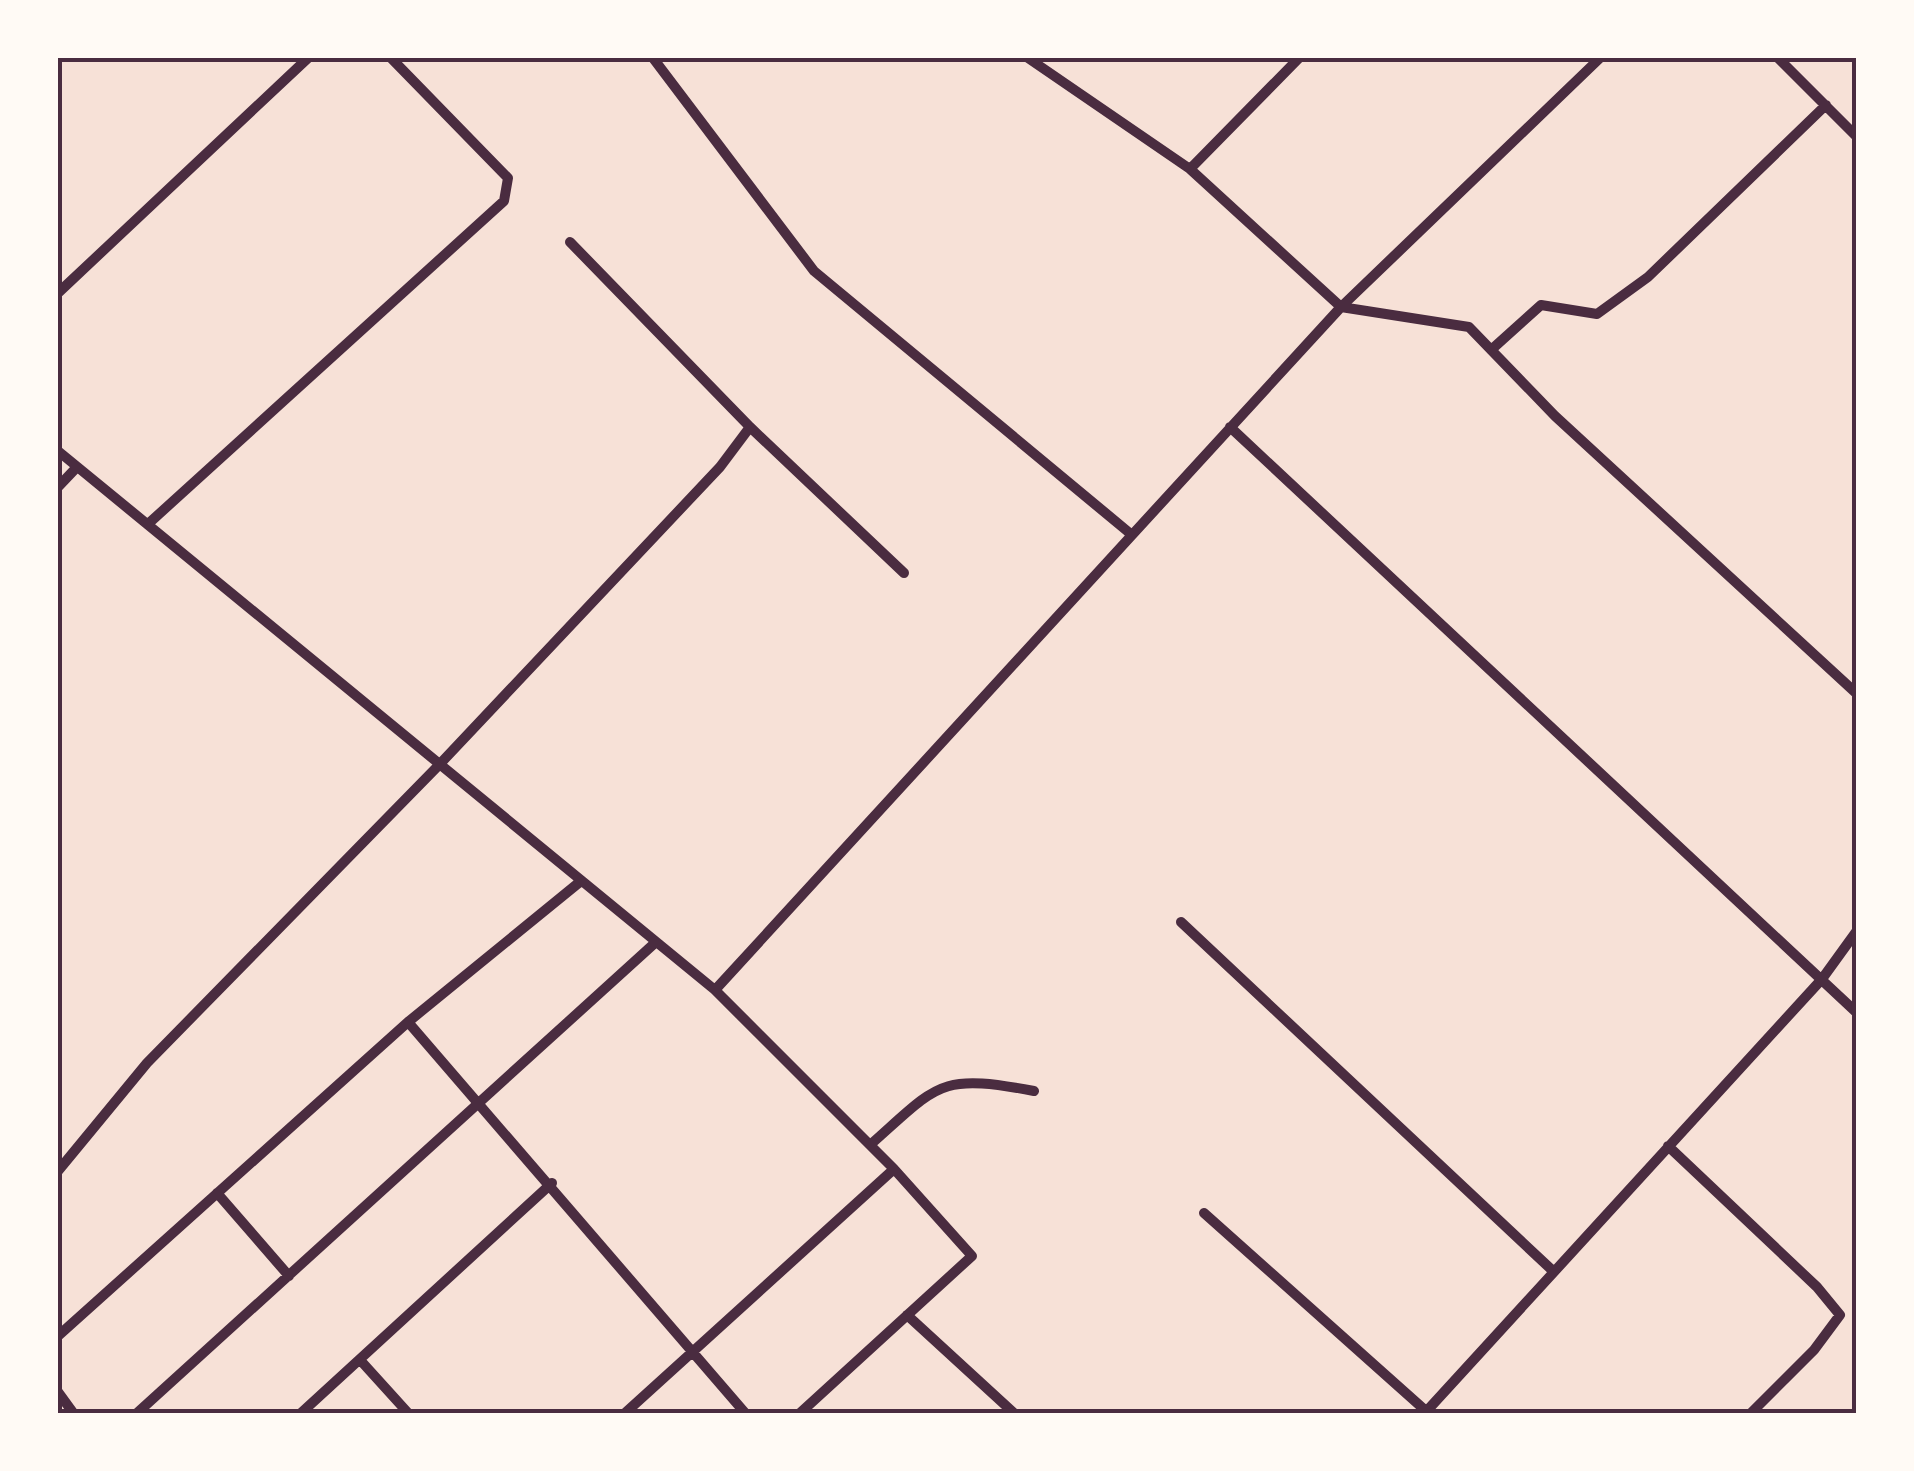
<svg xmlns="http://www.w3.org/2000/svg" width="1914" height="1471" font-family="'Space Grotesk',sans-serif">
<style>
.lines{fill:none;stroke-linecap:round;stroke-linejoin:round}
.minor{stroke:#4a2c40;stroke-width:10}
.neatline{fill:none;stroke:#4a2c40;stroke-width:4}
</style>
<rect width="100%" height="100%" fill="#f7e1d7"/>
<g class="lines">
<path class="minor" d="M653 58 814 271 1132 535
M1028 58 1190 169
M1600 58 1341 307 1469 327 1555 416 1856 693
M1778 58 1856 136
M570 242 750 427 904 573
M58 293 308 58
M1491 350 1541 305 1597 314 1648 277 1826 105
M1230 427 1856 1012
M58 451 715 990 894 1169 972 1256 799 1414
M58 487 77 467
M148 524 504 201 508 178 391 58
M1181 922 1553 1271
M715 990 1341 307 1190 169 1299 58
M408 1022 746 1414
M870 1145C939 1084 938 1073 1034 1091
M1668 1146 1817 1287 1840 1315 1814 1350 1750 1414
M58 1171 147 1063 438 766 720 467 750 427
M217 1193 289 1276
M1204 1213 1426 1411
M907 1315 1015 1414
M58 1336 408 1022 581 881
M361 1361 409 1414
M58 1392 74 1414
M136 1414 656 942
M300 1414 552 1183
M624 1414 894 1169
M1424 1414 1822 979 1856 932"/>
</g>
<rect width="1914" height="1471" fill="none" stroke="#fffaf5" stroke-width="120"/>
<rect x="60" y="60" width="1794" height="1351" class="neatline"/>
</svg>
